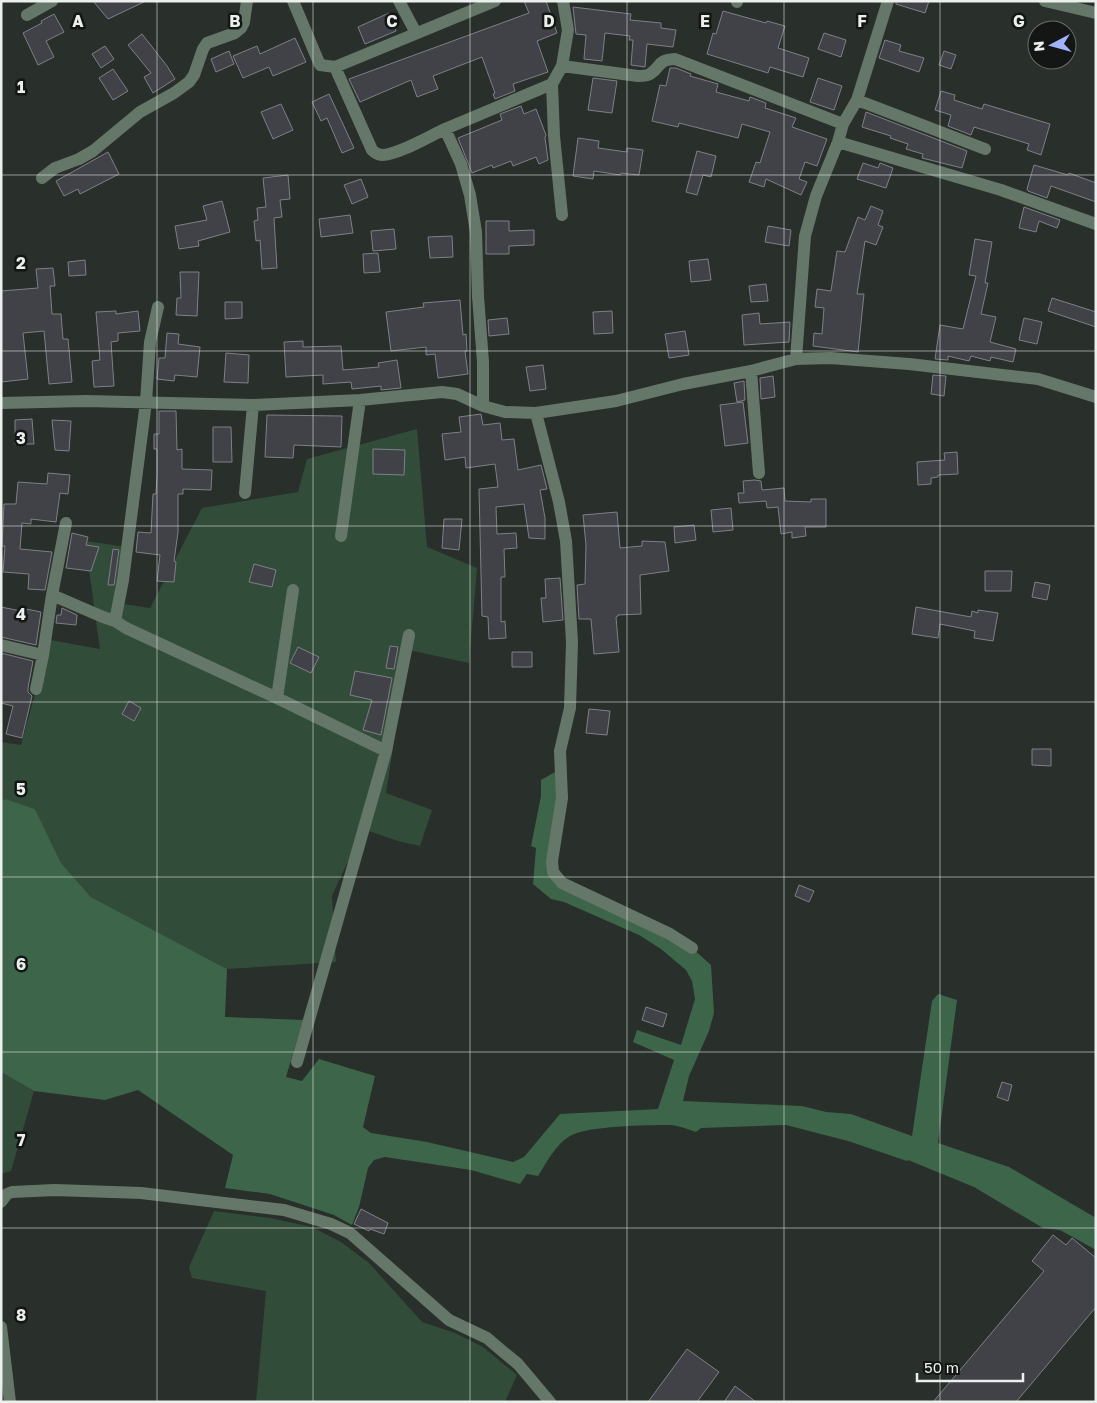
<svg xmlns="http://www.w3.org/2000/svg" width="1097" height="1403" font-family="'Golos Text',sans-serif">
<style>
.green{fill:#314d39}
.water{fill:#3d6549}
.building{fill:#404248;stroke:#7e8087}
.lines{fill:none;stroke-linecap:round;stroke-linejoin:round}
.minor{stroke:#657769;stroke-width:12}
.grid{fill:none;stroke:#ecf0ed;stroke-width:1;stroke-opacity:0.55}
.grid-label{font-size:16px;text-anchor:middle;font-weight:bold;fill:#ecf0ed;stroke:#131614;stroke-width:5;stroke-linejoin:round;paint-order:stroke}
</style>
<rect width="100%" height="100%" fill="#292f2a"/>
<path class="green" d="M417 429 427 547 477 568 469 663 404 649 395 735 386 793 432 810 420 846 398 841 366 830 355 866 347 863 332 896 336 962 227 969 91 897 61 863 35 809 6 799 1 801V742L21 745 50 640 100 649 85 541 127 547 123 604 150 608 202 508 298 492 307 459Z
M1 1072 34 1091 11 1171 1 1174Z
M214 1211 270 1218 312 1227 341 1242 369 1263 422 1322 455 1333 483 1347 517 1375 505 1402H256L266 1291 192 1278 189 1267Z"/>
<path class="water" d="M555 772 559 785 549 876 693 949 711 965 714 1013 709 1031 689 1076 683 1101 802 1106 826 1112 851 1114 912 1136 932 1001 938 994 957 1000 938 1143 1009 1167 1096 1218V1250L1060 1230 1043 1228 974 1187 908 1160 907 1161 848 1141 786 1125 701 1128 696 1132C687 1129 678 1125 669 1125 648 1125 586 1126 570 1136 555 1145 547 1162 538 1176L527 1174 520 1184 471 1170 385 1157 374 1160 368 1168 359 1207 352 1225 334 1215 270 1194 225 1188 233 1155 138 1090 105 1100 34 1091 1 1072V801L6 799 35 809 61 863 91 897 227 969 225 1017 303 1020 286 1077 302 1081 319 1059 375 1076 363 1127 371 1133 427 1142 513 1162 524 1157 560 1114 658 1109 674 1060 633 1042 637 1030 681 1045 695 999 692 981 686 970 661 949 639 935 564 902 551 899 533 884 536 848 531 846 541 796V780Z"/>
<path class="building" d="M93 1H146L108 19Z
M524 1H546L557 33 537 41 548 72 513 84 515 91 495 99 493 94 495 93 482 57 433 76 438 89 417 97 411 80 360 102 349 79 529 13Z
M896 1H929L925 13 896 4Z
M573 7 631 14 630 20 661 23V28L676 30 673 47 647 44 645 67 631 65 633 40H629L630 36 605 33 602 61 584 59 586 35 576 34Z
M723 11 766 23 767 21 785 26 778 48 809 58 803 77 770 67 768 73 707 54 713 33 716 34Z
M389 13 396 31 365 44 358 27Z
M54 14 64 32 46 41 54 57 38 65 23 33 42 23 41 21Z
M824 33 846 40 841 57 818 49Z
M142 34 167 66 175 79 153 93 144 77 151 73 128 45Z
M295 38 306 62 273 76 269 67 243 78 233 56 257 46 260 54Z
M885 40 901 45 899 51 924 58 919 72 879 58Z
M105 46 114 59 101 68 92 54Z
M229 51 234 64 216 72 211 59Z
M944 51 956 55 951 69 939 65Z
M670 68H676L691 74 690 76 718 84 716 92 749 101 750 97 766 103 765 108 796 118 792 127 827 139 817 166 805 162 799 179 807 182 801 195 766 179 764 187 749 182 756 162 760 163 770 132 742 124 738 138 679 123 678 127 652 121 660 85 666 86Z
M113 69 128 91 113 100 99 78Z
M593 78 617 81 612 113 588 110Z
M818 78 842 86 834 110 810 102Z
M941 91 955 95 954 100 982 109 984 104 1050 124 1041 155 1027 150 1029 144 974 127 971 135 948 126 951 115 935 110Z
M329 94 354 148 342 153 327 118 321 121 312 102Z
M281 104 293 130 273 139 261 112Z
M521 106 524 114 536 109 546 135 545 138 548 160 539 164 536 157 513 166 511 161 493 168 492 165 472 173 458 138 502 120 500 114Z
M866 112 967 151 962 168 922 158 923 154 906 149 908 144 890 138 891 136 862 127Z
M578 138 599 141 598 148 627 152V148L643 150 639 175 621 173 620 175 594 171 593 179 573 176Z
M697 151 716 156 711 177 703 175 697 195 686 192Z
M108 152 119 174 80 194 78 189 64 196 56 181Z
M863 163 878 168 880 163 893 168 886 188 857 179Z
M1034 165 1068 175 1069 173 1096 183V202L1051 186 1047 198 1028 191 1027 189Z
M288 175 290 199 280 200 282 217 274 218 277 268 262 269 260 240 256 241 254 221 258 220 257 208 266 207 263 178Z
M361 179 368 197 352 204 344 185Z
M222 201 230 232 198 241 199 246 179 249 175 226 207 220 203 206Z
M871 206 883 211 878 225 883 227 876 245 865 241 857 294H864L858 352 813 346 814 333 822 334 824 308 815 307 817 289 831 291 837 251 845 252 858 217 865 220Z
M1024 207 1060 220 1057 228 1039 221 1036 232 1019 228Z
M350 215 353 233 321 237 319 219Z
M486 221H509V231L534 230V245L509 246V254H486Z
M768 226 791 230 789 246 765 242Z
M394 229 396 249 373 251 371 231Z
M452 236 453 257 430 258 428 237Z
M975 239 992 242 985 283H988L981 314 996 317 990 342 1016 349 1013 362 991 357 990 361 971 356 969 361 948 356V360L935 359 940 325 963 329 976 276 969 275Z
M378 253 380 272 364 273 363 254Z
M708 259 711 280 691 282 689 261Z
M85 260 86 275 69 276 68 262Z
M53 268 55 286H50L52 314H61L63 339H68L72 382 49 384 44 331 23 333 28 379 1 382V291L38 288 36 269Z
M180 272H199L197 316 176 315 177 298H181Z
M766 284 768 301 751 302 749 286Z
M1052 298 1096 312V327L1048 311Z
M460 300 463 335 466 334 467 351H465L468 374 438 378 435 354 426 355V347L391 351 386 312 424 307 423 303Z
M225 302H242V318L225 319Z
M116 311V314L138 311 140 331 118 333V341L111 342 114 386 94 387 92 361 100 360 96 312Z
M612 311 613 333 594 334 593 312Z
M759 313 760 324 790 322 789 342 744 345 742 315Z
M507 318 509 334 489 336 488 320Z
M1024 318 1042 322 1037 344 1019 340Z
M685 331 689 355 669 358 665 334Z
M167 333 179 334 178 344 200 347 197 377 175 375 174 381 157 379 159 358H165Z
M303 341V347L341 346 343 370 379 367 378 363 397 360 401 388 381 390V386L352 389 351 382 323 384V375L286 377 284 342Z
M226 353 249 355 248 383 224 382Z
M543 365 546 389 530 391 526 367Z
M933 375 946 376 944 396 931 394Z
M773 376 775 397 761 399 760 378Z
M744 381 745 400 737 402 734 383Z
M743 402 748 443 725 446 720 405Z
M159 411H176L177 450 182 449V469L212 470 211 490 183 489V494H178V532L174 561 176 562 174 582 157 581 160 555 136 552 138 532 151 533 153 494H156L157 474V449H154V434H159Z
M481 414 483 425 500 423 502 440 514 439 518 470 541 465 547 489 540 490 545 518V539L529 538 524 504 496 507 497 534 516 533 517 548 504 549 505 577H501V622L505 621 506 638 489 639 488 617 482 616 479 489 498 487 495 464 466 468 465 457 445 460 442 434 461 432 459 417Z
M267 415 342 416 341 447 294 445 293 458 265 457Z
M32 419 34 444H15V420Z
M52 420 71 421 69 451 55 450Z
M213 427H231L232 462H213Z
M373 449 405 450 404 475 373 474Z
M957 452 958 474 938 475V477L931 478V484L918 485 917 462 945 460 944 453Z
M48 473 70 475 68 494 60 493 56 522 31 519V524L22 523 20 549 52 552 45 590 28 589 29 574 3 572 5 546H2L4 504H16L18 482 47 484Z
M755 480 761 481 762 490 784 488 785 501 811 502V499H826V527H805L806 536 792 538V532L781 534 778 507 767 508 766 501 739 503 738 493H744L743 481Z
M731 508 733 530 713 532 711 510Z
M617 512 620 548 642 546V541L665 542 669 571 640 575 641 614 618 615V616L616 617 619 652 594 654 591 619H579L577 585 585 584 586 545 583 515Z
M444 519H462L459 550 442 548Z
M694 525 696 540 675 543 674 527Z
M72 533 88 537 86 545 99 547 91 571 66 568Z
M113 549 119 550 114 585H108Z
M254 564 276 570 272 587 249 582Z
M985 571H1012L1011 591H985Z
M560 578 563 620 543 622 541 598H546L545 579Z
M1035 582 1050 585 1047 600 1032 597Z
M1 607 26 612V609L41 612 36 645 1 637Z
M916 607 971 617 972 611 978 613V610L998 613 993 641 974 638 975 631 940 624 938 638 912 634Z
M62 608 77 615 76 625 56 623 57 615H61Z
M390 646 398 647 394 669 386 668Z
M298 647 319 657 311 673 290 663Z
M512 652H532V667H512Z
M1 653 33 661 28 688V692L32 696 22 738 6 734 13 706 1 703Z
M355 671 392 678 381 735 363 730 372 700 350 695Z
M129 701 141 708 134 721 122 714Z
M589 709 610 711 607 735 586 733Z
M1032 749H1051V766L1032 765Z
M799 885 814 891 809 902 795 896Z
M646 1007 667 1014 663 1027 642 1020Z
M1002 1082 1012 1085 1008 1101 997 1097Z
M361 1209 388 1223 384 1234 370 1229 369 1231 354 1224Z
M1053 1235 1066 1245 1072 1238 1096 1258V1307L1016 1402H933L1044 1271 1032 1261Z
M687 1349 719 1372 697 1402H648Z
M735 1386 756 1402H724Z"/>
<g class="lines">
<path class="minor" d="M293 1 320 65 335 67 372 150C375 153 378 155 382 155 398 155 430 136 445 129
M399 1 416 33
M1045 1 1096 13
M737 2V1
M27 15 52 1
M562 66 638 76C641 76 647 76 650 74 662 66 657 60 675 59L843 124
M335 67 495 1
M552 84 554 136 562 215
M857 100 985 149
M838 142 1001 190 1096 224
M42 178 55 168 79 159 93 151 140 112 174 93 189 82 194 75 203 49 207 43 235 33 241 28 244 22 247 1
M158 307 150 342 146 402 123 580 115 621 126 628 277 698 293 590
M796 359 805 236 816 196 838 142 843 124 857 100 888 1
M751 371 759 473
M1 403 86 401 253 405 360 400 442 392 457 394 483 406 505 412 536 413 616 401 683 384 751 371 796 359 830 358 909 364 1038 379 1096 397
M483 406V362L478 296 476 232 470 195 461 164 445 129 552 84 562 66 568 30 563 1
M536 413 559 502 566 541 572 642 570 708 560 751 562 798 552 861 553 872 562 883 670 934 692 948
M245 493 253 405
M66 523 52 595 103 617 115 621
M341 536 360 400
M1 645 43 655
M36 689 43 655 52 595
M277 698 386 751
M297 1062 386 751 409 635
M1 1202 7 1194 12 1192 55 1190 141 1193 284 1210 331 1224 350 1233 449 1320 487 1338 501 1350 518 1364 550 1402
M1 1327 10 1402"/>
</g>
<path class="grid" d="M157 1V1402M313 1V1402M470 1V1402M627 1V1402M784 1V1402M940 1V1402M1 175H1096M1 351H1096M1 526H1096M1 702H1096M1 877H1096M1 1052H1096M1 1228H1096"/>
<g class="grid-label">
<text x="78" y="27">A</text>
<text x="235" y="27">B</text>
<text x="392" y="27">C</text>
<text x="549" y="27">D</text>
<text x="705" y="27">E</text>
<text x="862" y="27">F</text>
<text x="1019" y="27">G</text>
<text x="21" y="93">1</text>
<text x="21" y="269">2</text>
<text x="21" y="444">3</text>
<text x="21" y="620">4</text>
<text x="21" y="795">5</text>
<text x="21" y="970">6</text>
<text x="21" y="1146">7</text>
<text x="21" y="1321">8</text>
</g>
<rect width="1097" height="1403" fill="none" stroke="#ecf0ed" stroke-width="5"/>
<g transform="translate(1052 45) rotate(264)"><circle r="24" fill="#131614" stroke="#6a6d6b"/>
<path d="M0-4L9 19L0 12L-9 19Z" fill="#a1b3fd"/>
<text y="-8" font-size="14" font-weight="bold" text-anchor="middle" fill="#ecf0ed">N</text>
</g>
<path d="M917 1373v8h106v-8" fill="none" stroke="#ecf0ed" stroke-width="2.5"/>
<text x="924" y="1373" font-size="15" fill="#ecf0ed" stroke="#131614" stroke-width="4" paint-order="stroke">50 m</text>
</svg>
